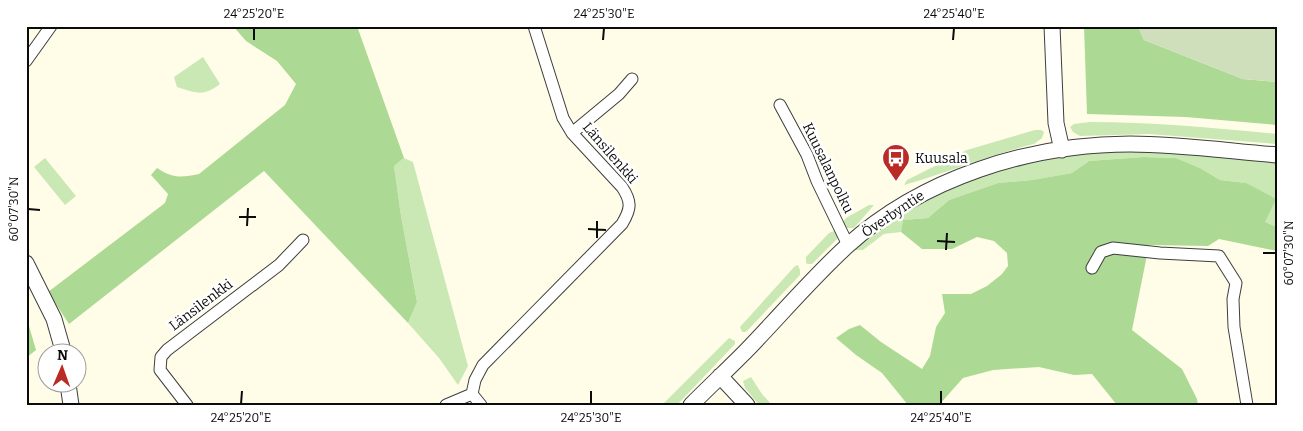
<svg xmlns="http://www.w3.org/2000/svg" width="1303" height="431" font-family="Bitter,serif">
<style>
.green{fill:#cae8b3}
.forest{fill:#acd993}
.cemetery{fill:#d0dfbb}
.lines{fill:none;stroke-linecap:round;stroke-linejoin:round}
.minor-casing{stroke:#3e3e3e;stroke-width:13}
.tertiary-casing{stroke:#3e3e3e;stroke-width:17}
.minor{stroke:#fff;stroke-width:11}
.tertiary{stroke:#fff;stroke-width:15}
.ticks{fill:none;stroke:#0b0b0b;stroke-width:2}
.labels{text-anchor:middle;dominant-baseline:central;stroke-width:5;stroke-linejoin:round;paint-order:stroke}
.street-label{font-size:14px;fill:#0b0b0b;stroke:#fff}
.poi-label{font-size:14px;fill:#0b0b0b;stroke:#fff;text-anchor:start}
.neatline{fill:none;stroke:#0b0b0b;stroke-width:2}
.ticks-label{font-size:12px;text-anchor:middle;fill:#0b0b0b}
</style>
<rect width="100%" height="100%" fill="#fffde8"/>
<path class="green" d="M203 57 220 84C203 97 197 93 177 87L174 77Z
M1090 122C1152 122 1214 128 1277 134V144L1149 134 1080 136 1073 132 1070 127 1074 124Z
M1035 130H1041L1044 132 1042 138 1034 144C989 155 949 172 904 185L907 180 967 150Z
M1145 150 1277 162V227L1265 222 1246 183 1220 180 1200 168 1176 158 1143 157 1089 161 1072 173 1032 180 998 183 949 200 928 218 903 220 901 232 884 234 863 250H854L910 209 947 190 1001 170 1065 155Z
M45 158 76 196 65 205 34 167Z
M404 158 413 162 468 366 458 385 439 358 408 323 417 302 401 216 394 166Z
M869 205H874L854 228H847L843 222 846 218Z
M834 231 837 232V239L812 264H807L806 262V257L829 233Z
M798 265 800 270V275L746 332H742L740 327 795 266Z
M729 338 735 341V344L677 405H662Z
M751 377 762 394 772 405H759L745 388 743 381Z"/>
<path class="forest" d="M233 26H357L404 158 394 166 401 216 417 302 408 323 264 171 69 324 48 292 165 203 168 194 151 175 157 168C172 178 181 178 199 174L285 105 296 84 277 61 246 41Z
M1084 26H1138L1144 40 1243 79 1277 82V125L1186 117 1087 114Z
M1143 157 1176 158 1200 168 1220 180 1246 183 1276 199 1265 222 1277 227V251L1219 239 1208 246 1149 245 1132 330 1182 369 1197 399 1198 405H1117L1092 374 1074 375 1039 367 993 370 963 378 939 405H908L882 373 856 355 836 338 849 329 860 325 881 342 922 369 930 356 936 327 945 313 942 294H971L987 286 1002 274 1008 266 1007 253 994 241 977 237 952 249H922L901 232 903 220 928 218 949 200 998 183 1032 180 1072 173 1089 161Z
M26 316 36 350 26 358Z"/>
<path class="cemetery" d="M1138 26H1277V82L1243 79 1144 40Z"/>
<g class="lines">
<defs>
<path id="minor" d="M26 61 51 26
M780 105 807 155 817 181 848 245
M572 133 619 94 632 79
M1092 268 1101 252 1113 248 1160 253 1219 256 1236 283 1233 299 1234 327 1247 405
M472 394 475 380 483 365 622 224C631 209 632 202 622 187L572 133 563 118 534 26
M472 394 481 405
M187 405 160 370 161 357 167 350 279 265 303 240
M446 405 472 394"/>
<path id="tertiary" d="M1052 26 1056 123 1062 150
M26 263 54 319 64 354
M720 376 747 405
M68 384 71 405
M691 405C709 387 727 370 745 352 779 317 811 279 847 246 922 178 1030 144 1130 144 1179 144 1228 151 1277 155"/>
</defs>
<use href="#minor" class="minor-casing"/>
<use href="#tertiary" class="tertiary-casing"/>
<use href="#minor" class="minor"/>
<use href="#tertiary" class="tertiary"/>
</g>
<path class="ticks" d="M254 40V28M603 40 604 28M953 40 954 28M28 209 40 210M239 217H256M247 226 248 208M588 229 606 230M597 238V221M937 241 955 242M946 250 947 233M1263 253H1276M241 404 242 391M591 404V391M941 404V391"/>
<defs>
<symbol id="bus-pin" viewBox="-11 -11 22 30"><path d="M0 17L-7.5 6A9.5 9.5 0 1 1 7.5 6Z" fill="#b92b24" stroke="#fff"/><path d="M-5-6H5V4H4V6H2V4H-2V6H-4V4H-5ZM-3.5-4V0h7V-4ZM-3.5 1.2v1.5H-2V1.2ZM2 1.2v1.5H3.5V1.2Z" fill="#fff"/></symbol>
</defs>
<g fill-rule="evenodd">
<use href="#bus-pin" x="880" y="142" width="32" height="43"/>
</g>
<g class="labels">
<g class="street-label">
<text transform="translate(610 153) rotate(49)">Länsilenkki</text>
<text transform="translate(828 168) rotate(64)">Kuusalanpolku</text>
<text transform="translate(893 214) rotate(-34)">Överbyntie</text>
<text transform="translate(201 305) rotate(-37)">Länsilenkki</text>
</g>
<g class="poi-label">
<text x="915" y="158">Kuusala</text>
</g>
</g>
<rect width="1303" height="431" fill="none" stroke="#ffffff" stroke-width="55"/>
<g transform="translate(62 368) rotate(2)"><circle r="24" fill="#ffffff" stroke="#9d9d9d"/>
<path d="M0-4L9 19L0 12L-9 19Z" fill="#b92b24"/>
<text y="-8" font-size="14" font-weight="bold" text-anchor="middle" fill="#0b0b0b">N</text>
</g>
<rect x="28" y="28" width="1248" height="376" class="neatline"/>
<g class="ticks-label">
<text x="254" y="18">24°25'20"E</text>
<text x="604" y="18">24°25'30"E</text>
<text x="954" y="18">24°25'40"E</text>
<text transform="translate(14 209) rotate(-90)" y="4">60°07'30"N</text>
<text transform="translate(1289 253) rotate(-90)" y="4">60°07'30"N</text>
<text x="241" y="422">24°25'20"E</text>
<text x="591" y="422">24°25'30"E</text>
<text x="941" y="422">24°25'40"E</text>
</g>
</svg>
